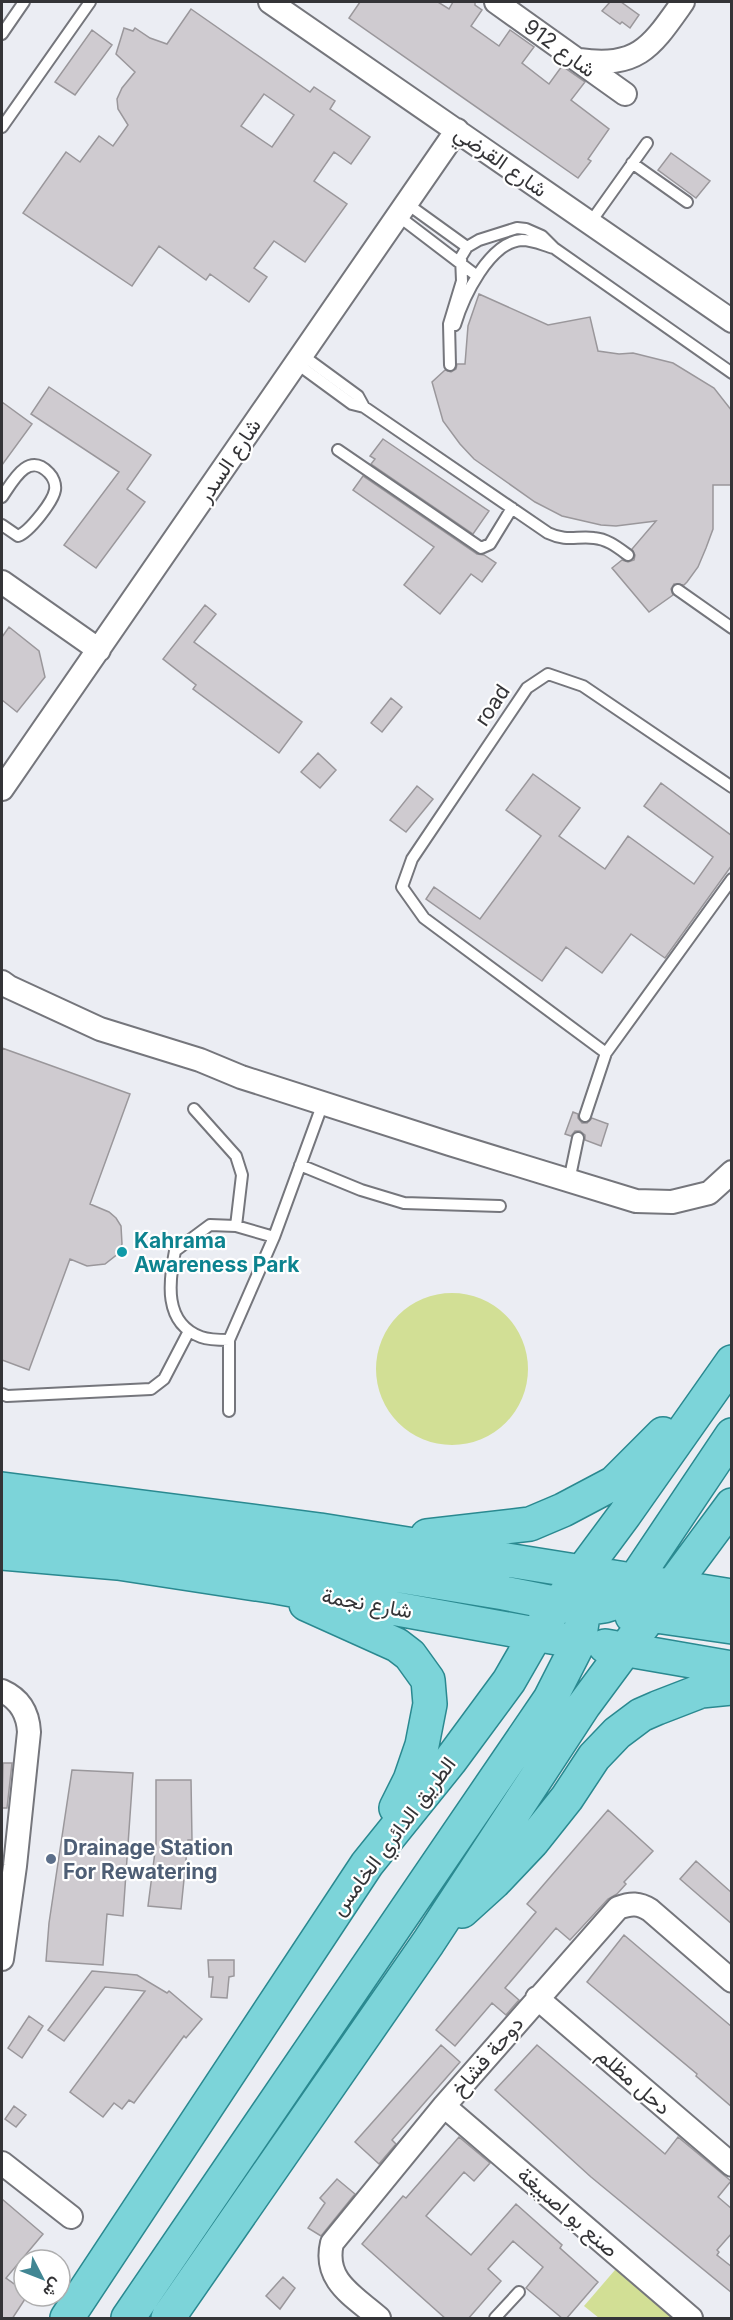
<svg xmlns="http://www.w3.org/2000/svg" width="733" height="2320" font-family="Inter,Vazirmatn,sans-serif">
<style>
.green{fill:#d2df95}
.building{fill:#cfcbd0;stroke:#9a979b;stroke-width:1.5;fill-rule:evenodd}
.lines{fill:none;stroke-linecap:round;stroke-linejoin:round}
.service-casing{stroke:#75767c;stroke-width:14}
.minor-casing{stroke:#75767c;stroke-width:26}
.primary-casing{stroke:#2a8990;stroke-width:36}
.service{stroke:#fff;stroke-width:10}
.minor{stroke:#fff;stroke-width:22}
.primary{stroke:#7cd4d9;stroke-width:33}
.culture-dot{fill:#0f9aa8;stroke:#fff;stroke-width:2}
.service-dot{fill:#5c6f8a;stroke:#fff;stroke-width:2}
.labels{text-anchor:middle;dominant-baseline:central;stroke-width:4.5;stroke-linejoin:round;paint-order:stroke}
.street-label{font-size:21px;fill:#343437;stroke:#fff}
.culture-label{font-size:21px;font-weight:bold;fill:#0d838f;stroke:#fff;text-anchor:start}
.service-label{font-size:21px;font-weight:bold;fill:#4e5e75;stroke:#fff;text-anchor:start}
</style>
<rect width="100%" height="100%" fill="#ebedf3"/>
<path class="green" d="M376 1369a76 76 0 1 1 152 0a76 76 0 1 1-152 0Z
M621 2263 684 2318H599L584 2306Z"/>
<path class="building" d="M360 2H438L449 9 453 2H475V5L482 10 471 26 499 46 510 30 534 47 522 63 549 84 562 66 585 82 571 100 609 129 588 159 591 161 578 178 349 18Z
M610 2H621L639 15 630 28 622 22 620 24 602 11Z
M191 9 310 92 314 87 335 101 330 109 370 137 351 164 334 152 314 181 347 204 305 262 274 241 254 268 267 277 249 302 210 274 206 280 159 246 132 286 23 213 66 152 80 162 99 136 113 146 128 125 118 109 117 99 122 88 135 72 116 54 124 28 133 31 135 28 150 38 167 44ZM264 94 294 115 272 147 241 126Z
M92 30 112 45 75 95 55 82Z
M671 153 710 181 696 198 658 170Z
M479 294 548 325 590 317 598 351 619 354 633 353 673 363 714 388 732 411V485H713V529L706 548 698 567 687 582 684 585 674 584 671 589 673 595 649 612 612 568 622 560 628 562 634 560 635 555 632 549 656 521 616 526 601 525 562 516 535 502 474 459 460 444 443 421 432 382 445 370 451 372 456 369 457 364H465L468 326Z
M49 387 151 455 127 489 145 502 96 568 64 545 119 472 31 414Z
M2 402 32 424 2 465Z
M383 439 489 511 473 534 371 464 375 459 370 456Z
M363 476 477 554 484 555 496 563 482 582 471 574 440 614 404 585 434 547 353 490Z
M205 605 216 614 194 642 302 722 279 753 193 689 196 685 163 659Z
M9 627 39 651 45 677 17 712 2 700V637Z
M391 698 402 707 382 732 371 723Z
M318 753 336 770 320 788 301 772Z
M533 774 580 808 559 836 605 869 628 836 694 884 713 857 644 806 661 783 732 836V865L665 958 631 934 602 973 566 947 542 981 426 899 434 887 480 919 541 836 506 810Z
M417 786 433 799 406 832 390 820Z
M2 1048 130 1094 90 1204 109 1212 116 1218 121 1226 122 1244 119 1253 105 1264 87 1266 70 1259 29 1370 2 1360Z
M573 1112 578 1114V1118L582 1123H587L592 1118 608 1124 601 1146 585 1140V1135L580 1131H575L571 1136 565 1134Z
M3 1763H12L7 1808H2Z
M72 1770 133 1773 123 1916 107 1914 103 1965 46 1961 49 1923Z
M156 1780H191L192 1840H188L181 1909 148 1906 156 1844Z
M608 1810 653 1851 624 1882 626 1884 617 1894 608 1899 570 1940 556 1928 505 1988 519 2000 506 2015 492 2003 455 2046 436 2030 536 1912 527 1904Z
M696 1861 732 1893V1924L680 1879Z
M624 1935 732 2027V2107L696 2076 697 2074 587 1982Z
M208 1960H234V1976L229 1977 227 1998 211 1997 213 1977H209Z
M92 1971 137 1975 167 1993 169 1991 202 2019 186 2038 184 2036 134 2103 129 2100 122 2109 114 2103 103 2117 70 2092 145 1991 105 1987 64 2041 48 2030Z
M29 2016 43 2026 22 2058 8 2048Z
M441 2045 460 2062 392 2140 396 2144 379 2164 355 2142Z
M537 2045 665 2154 678 2137 731 2181 718 2197 732 2209V2233L717 2250 719 2252 717 2255 732 2267V2293L591 2177 495 2090Z
M14 2106 26 2115 16 2127 5 2119Z
M459 2137 490 2163 474 2181 464 2172 426 2216 471 2255 516 2204 562 2245 560 2248 598 2282 566 2319H563L526 2288 543 2267 513 2241 488 2269 501 2281 468 2319H446L362 2244 403 2196 406 2198Z
M337 2179 355 2194 321 2236 308 2228 325 2203 320 2198Z
M2 2199 43 2234 6 2278 24 2291V2296H27L12 2319H2Z
M283 2277 295 2288 280 2309 266 2296Z"/>
<g class="lines">
<defs>
<path id="service" d="M2 34 24 2
M2 127 90 2
M632 163 687 202
M406 203 467 247
M397 215 477 276
M590 223 647 143
M455 325C463 298 489 242 522 240 533 240 543 245 554 248
M302 355 358 396 364 407
M296 363 352 404 364 407 548 533C567 542 576 536 594 538 607 539 617 547 628 555
M450 365 449 324 462 281 461 257 467 247 479 240 517 228 526 229 542 236 554 248 732 373
M338 450 481 548 490 544 512 508
M2 497C13 481 28 451 49 473 53 477 56 484 55 490 53 502 29 532 18 536L2 525
M678 590 732 628
M606 1053 424 918 402 887 412 859 527 688 548 674 583 686 732 787
M194 1109 236 1156 242 1175 236 1226
M585 1116 606 1053 732 879
M300 1165 361 1190 404 1203 500 1206
M569 1181 578 1138
M274 1237 236 1226 210 1225 175 1251C169 1281 163 1323 201 1337 209 1340 220 1340 229 1340L274 1237 323 1103
M229 1340V1411
M2 1394 7 1396 151 1389 164 1379 189 1331
M495 2318 519 2292"/>
<path id="minor" d="M270 2 732 321
M496 2 625 94
M579 60C639 68 651 47 683 2
M2 582 99 650
M2 789 457 130
M2 982 9 987 100 1029 200 1060 241 1077 450 1144 636 1201 672 1202 709 1193 732 1172
M2 1691C20 1699 28 1713 29 1732L15 1866 2 1959
M537 1998 732 2165
M444 2106 691 2318
M2 2163 71 2217
M379 2318C354 2296 323 2281 332 2243L444 2106 618 1908C631 1903 639 1903 650 1910L732 1981"/>
<path id="primary" d="M2 1489 320 1530 732 1596
M2 1521 131 1532 504 1593 584 1609 604 1606 662 1588
M427 1536 530 1524 563 1510 614 1483 663 1434
M2 1553 118 1563 276 1587 557 1638
M624 1596 732 1435
M306 1604 397 1645 410 1655 428 1680 430 1704 422 1745 410 1780 396 1808
M632 1616 649 1615 732 1627
M605 1646 732 1668
M462 1911 494 1882 532 1842 567 1798 594 1757 617 1733 641 1715 657 1708 701 1691 732 1688
M67 2318 367 1864 450 1761 509 1681 536 1634 625 1514 732 1362
M128 2318 550 1699 579 1642 584 1609 581 1573
M168 2318 428 1943 584 1705 732 1505"/>
</defs>
<use href="#service" class="service-casing"/>
<use href="#minor" class="minor-casing"/>
<use href="#primary" class="primary-casing"/>
<use href="#service" class="service"/>
<use href="#minor" class="minor"/>
<use href="#primary" class="primary"/>
</g>
<circle class="culture-dot" cx="122" cy="1252" r="6"/>
<circle class="service-dot" cx="51" cy="1859" r="6"/>
<g class="labels">
<g class="street-label">
<text transform="translate(560 48) rotate(36)">شارع 912</text>
<text transform="translate(501 161) rotate(35)">شارع القرضي</text>
<text transform="translate(229 460) rotate(-56)">شارع السدر</text>
<text transform="translate(492 705) rotate(-56)">road</text>
<text transform="translate(367 1603) rotate(10)">شارع نجمة</text>
<text transform="translate(393 1836) rotate(-53)">الطريق الدائري الخامس</text>
<text transform="translate(487 2056) rotate(-49)">دوحة فشاخ</text>
<text transform="translate(634 2081) rotate(41)">دحل مظلم</text>
<text transform="translate(568 2212) rotate(41)">صنع بو اصبيغة</text>
</g>
<g class="culture-label">
<text x="134" y="1240">Kahrama<tspan x="134" dy="24">Awareness Park</tspan></text>
</g>
<g class="service-label">
<text x="63" y="1847">Drainage Station<tspan x="63" dy="24">For Rewatering</tspan></text>
</g>
</g>
<rect width="733" height="2320" fill="none" stroke="#343437" stroke-width="6"/>
<g transform="translate(42 2278) rotate(132)"><circle r="28" fill="#ffffff" stroke="#aeaeaf" stroke-width="1.5"/>
<path d="M0-4.5L10 22L0 15L-10 22Z" fill="#418693"/>
<text y="-9" font-size="16" font-weight="bold" text-anchor="middle" fill="#343437">ش</text>
</g>
</svg>
